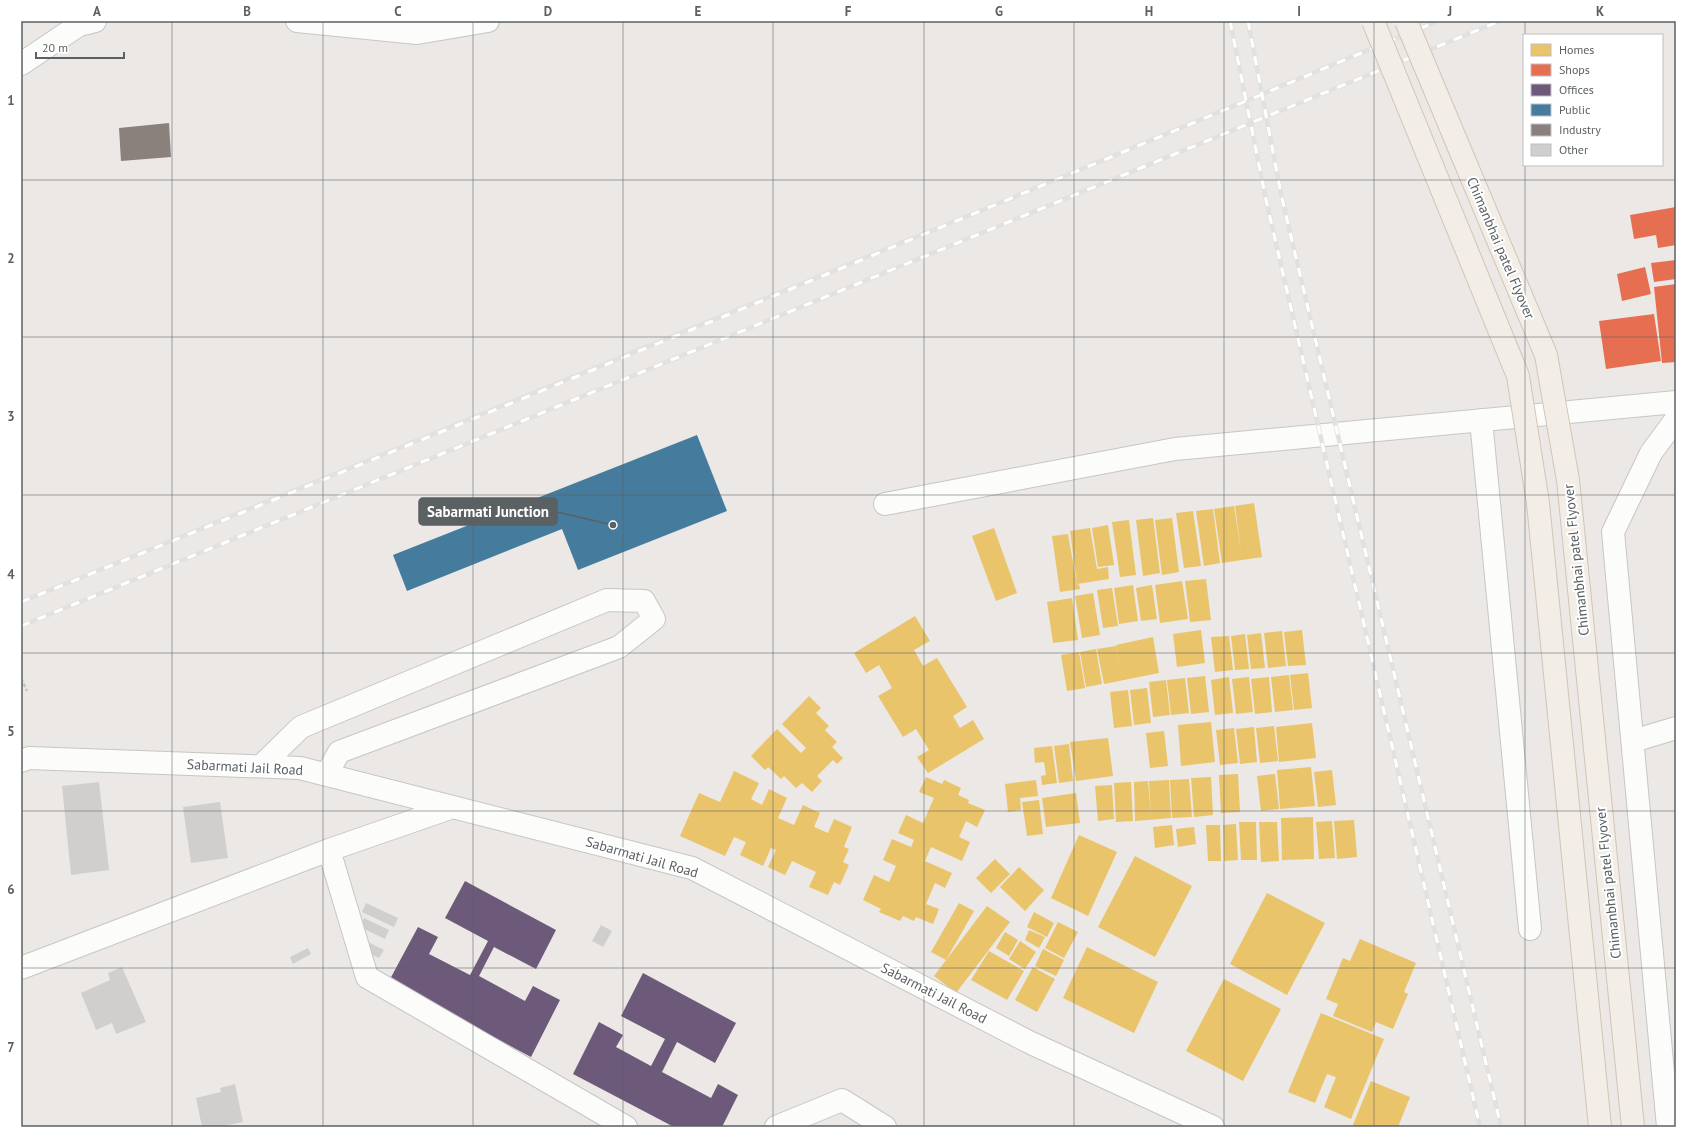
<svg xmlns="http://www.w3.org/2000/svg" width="1697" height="1148" font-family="'PT Sans',sans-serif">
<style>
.homes{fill:#e9c46a}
.shops{fill:#e76f51}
.offices{fill:#6d597a}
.public{fill:#457b9d}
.industry{fill:#8a817c}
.building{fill:#d1cfce}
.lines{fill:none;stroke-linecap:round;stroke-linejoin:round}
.minor-casing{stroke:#c7c6c6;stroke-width:24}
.path{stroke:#c5c9c6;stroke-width:2.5;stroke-dasharray:4 2;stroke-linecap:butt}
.minor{stroke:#fcfcfb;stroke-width:22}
.rail-casing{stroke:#e1e1e1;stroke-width:4.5}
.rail{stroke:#fff;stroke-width:3;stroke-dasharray:9;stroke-linecap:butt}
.major-bridge-casing{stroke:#d2c4b5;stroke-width:24;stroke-linecap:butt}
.major-bridge{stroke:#f2eee7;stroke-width:22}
.grid{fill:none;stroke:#5b6063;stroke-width:1;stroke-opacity:0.55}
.labels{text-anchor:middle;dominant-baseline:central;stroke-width:4;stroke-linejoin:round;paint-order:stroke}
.street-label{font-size:14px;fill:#5b6063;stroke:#fff}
.leader{fill:none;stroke:#5b6063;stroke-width:1.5}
.callout-dot{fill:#5b6063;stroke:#fff;stroke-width:1.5}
.callout{fill:#5b6063;stroke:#5b6063;stroke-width:1.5}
.callout-label{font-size:15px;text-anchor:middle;font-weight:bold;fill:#fff}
.neatline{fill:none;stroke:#5b6063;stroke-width:1.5}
.grid-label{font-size:13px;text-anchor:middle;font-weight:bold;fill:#5b6063}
</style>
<rect width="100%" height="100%" fill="#ebe8e5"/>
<path class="homes" d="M1254 503 1262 557 1222 563 1214 509 1234 506 1241 551 1235 506Z
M1213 509 1220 563 1204 566 1196 511Z
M1193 511 1201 566 1184 568 1176 513Z
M1153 518 1160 573 1143 576 1136 520Z
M1172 518 1179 572 1162 575 1155 520Z
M1129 520 1136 575 1120 577 1112 522Z
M1108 525 1114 565 1098 567 1092 528Z
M994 528 1017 593 996 601 972 536Z
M1090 528 1097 569 1108 567 1109 579 1077 584 1070 531Z
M1068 534 1077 585 1079 584 1080 589 1060 592 1052 536Z
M1206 579 1211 620 1190 622 1185 581Z
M1182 581 1188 619 1160 623 1155 585Z
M1133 585 1138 621 1119 624 1114 588Z
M1152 585 1157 619 1141 621 1136 588Z
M1112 588 1118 626 1103 628 1097 590Z
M1093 593 1100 635 1082 638 1075 596Z
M1072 598 1078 640 1053 643 1047 602Z
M915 616 930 641 914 650 923 666 937 658 967 707 953 716 960 728 973 720 984 739 928 773 917 757 929 750 916 729 903 737 878 696 892 688 879 665 866 673 854 653Z
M1201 630 1205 663 1177 667 1173 634Z
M1302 630 1306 665 1288 666 1284 632Z
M1282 631 1286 666 1268 668 1264 633Z
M1261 633 1265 668 1251 669 1247 635Z
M1245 634 1249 669 1235 670 1231 636Z
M1229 636 1233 670 1215 672 1211 637Z
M1153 637 1159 673 1104 684 1097 649 1116 646 1122 679 1116 645Z
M1096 649 1102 684 1086 687 1080 652Z
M1079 652 1085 688 1067 691 1061 655Z
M1308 673 1312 708 1294 710 1290 675Z
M1289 675 1293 710 1275 712 1271 677Z
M1205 676 1209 712 1191 714 1187 678Z
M1229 677 1233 713 1215 715 1211 680Z
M1249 677 1253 712 1236 714 1232 679Z
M1269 677 1272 712 1255 714 1251 679Z
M1185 678 1189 713 1171 715 1167 680Z
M1166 680 1170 715 1153 717 1149 682Z
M1147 688 1151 723 1134 725 1130 690Z
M1128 690 1132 726 1114 728 1110 692Z
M809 696 821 708 816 713 829 726 825 730 837 742 832 747 843 758 837 764 833 760 817 776 822 781 812 792 802 783 796 788 784 776 781 779 768 767 765 770 751 756 777 729 801 753 806 748 782 724Z
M1211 722 1215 762 1181 766 1178 725Z
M1312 723 1316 758 1279 762 1276 727Z
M1274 726 1278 761 1260 763 1256 728Z
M1254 727 1257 762 1240 764 1236 729Z
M1234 728 1238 763 1220 765 1216 730Z
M1164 731 1168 766 1150 768 1146 733Z
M1108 738 1113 776 1076 781 1070 742Z
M1069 744 1073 781 1059 783 1054 746Z
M1052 746 1057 783 1042 785 1041 776 1046 775 1044 762 1035 763 1034 748Z
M1311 767 1315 806 1280 809 1277 770Z
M1332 770 1336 805 1318 807 1314 772Z
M734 771 759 783 751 799 762 805 769 789 787 798 778 818 794 825 803 805 820 813 814 827 828 833 834 819 852 827 844 847 849 849 843 862 849 865 840 885 834 882 828 895 809 887 816 872 792 861 785 875 768 867 776 850 771 848 763 866 740 855 746 842 734 837 725 856 680 836 699 793 720 802Z
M1238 774 1240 812 1221 813 1219 775Z
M1275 774 1279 809 1261 811 1257 776Z
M926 777 942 784 944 780 961 788 958 795 969 800 968 803 985 810 977 827 966 821 959 837 970 842 962 861 931 847 925 861 952 873 945 888 935 883 926 904 939 909 933 924 916 917 914 921 903 916 900 921 879 912 881 909 863 900 874 875 889 882 896 866 883 860 892 839 911 847 914 840 898 833 906 815 923 823 934 798 919 792Z
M1211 777 1213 815 1194 817 1191 778Z
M1189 779 1192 817 1172 818 1170 780Z
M1036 780 1038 796 1020 798 1021 810 1008 812 1005 784Z
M1169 780 1171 818 1135 821 1134 782 1148 781 1151 815 1149 781Z
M1131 782 1133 821 1116 822 1114 783Z
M1112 785 1114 819 1098 821 1095 786Z
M1076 793 1080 823 1046 827 1042 798Z
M1039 800 1043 834 1027 836 1022 802Z
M1313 817 1314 859 1282 860 1281 818Z
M1354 820 1357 857 1337 859 1334 821Z
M1332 821 1335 858 1319 859 1316 822Z
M1239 822H1256L1257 860H1241Z
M1259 822H1277L1279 861 1261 862Z
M1236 824 1238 860 1224 861 1223 825Z
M1172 825 1174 845 1155 848 1153 827Z
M1206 825H1220L1221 861H1208Z
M1194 827 1196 844 1178 847 1176 829Z
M1079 835 1117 852 1088 916 1051 898Z
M1135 856 1192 886 1155 957 1098 927Z
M995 859 1010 874 991 893 976 878Z
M1019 867 1044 890 1025 911 1000 887Z
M1267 893 1325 923 1287 995 1230 964Z
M959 903 974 911 946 960 931 952Z
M987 906 1010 922 956 993 934 976Z
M1034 912 1054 923 1047 937 1027 927Z
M1058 922 1078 932 1064 958 1045 948Z
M1029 930 1045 937 1039 948 1025 940Z
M1005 932 1018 940 1009 956 996 948Z
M1360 939 1416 963 1404 992 1408 994 1393 1029 1376 1022 1372 1032 1333 1016 1338 1004 1326 999 1343 958 1350 961Z
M1020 941 1036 952 1025 969 1009 959Z
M1087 947 1158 982 1134 1033 1063 998Z
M1043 949 1064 960 1056 976 1035 966Z
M989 951 1024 971 1007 1000 971 980Z
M1033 967 1055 979 1037 1012 1015 1000Z
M1224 979 1281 1009 1243 1081 1186 1051Z
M1321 1013 1384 1039 1351 1119 1324 1107 1336 1077 1327 1074 1315 1103 1288 1092Z
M1371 1081 1410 1097 1398 1127H1352Z"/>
<path class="shops" d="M1676 207V245L1658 248 1656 235 1634 239 1630 215Z
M1676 260V279L1654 282 1651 263Z
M1645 267 1651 294 1622 301 1617 274Z
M1676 284V362L1662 363 1654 287Z
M1654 314 1661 361 1606 369 1599 321Z"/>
<path class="offices" d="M465 881 556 930 536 969 494 947 479 976 525 1001 533 986 560 1000 531 1057 389 981 418 927 438 937 429 954 470 975 488 941 445 918Z
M643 973 736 1023 715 1063 677 1042 662 1072 711 1098 718 1084 738 1095 722 1127H674L573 1074 599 1022 623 1035 616 1047 651 1066 665 1039 621 1016Z"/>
<path class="public" d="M697 435 727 511 578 570 562 529 407 591 393 555Z"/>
<path class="industry" d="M169 123 171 157 121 161 119 128Z"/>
<path class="building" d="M99 782 109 870 71 875 62 786Z
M220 802 228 858 191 863 183 807Z
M366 903 398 918 394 927 362 912Z
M364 918 389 930 385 939 360 927Z
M601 925 612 931 603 947 592 941Z
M352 934 384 950 379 958 348 943Z
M308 948 311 954 293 964 290 957Z
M122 967 146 1022 116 1034 112 1023 96 1030 81 993 110 980 108 973Z
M235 1084 243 1122 218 1127H202L196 1098 221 1092 220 1088Z"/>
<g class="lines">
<defs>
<path id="minor" d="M297 21 417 33 488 21
M21 64 79 25 95 21
M1481 420 1530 929
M885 504 1175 449 1676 402
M1633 741 1676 728
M21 761 29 758 300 768 692 868 1031 1043 1213 1127
M261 766 301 727 607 600 644 601 654 619 619 647 339 752 327 774
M329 850 367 977 626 1127
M21 968 329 850 453 807
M776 1127 842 1100 885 1127
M1668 1127 1613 532 1651 453 1676 419"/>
</defs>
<use href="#minor" class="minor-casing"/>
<path class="path" d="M21 678 27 691"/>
<use href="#minor" class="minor"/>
<defs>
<path id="rail" d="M1230 21 1266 200 1480 1127
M1248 21 1281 194 1501 1127
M21 602C494 411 967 218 1438 21
M21 626 1500 21"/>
</defs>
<use href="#rail" class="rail-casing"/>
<use href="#rail" class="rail"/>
<defs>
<path id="major-bridge" d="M1373 21 1518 376 1538 503 1600 1127
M1406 21 1546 355 1568 480 1633 1127"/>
</defs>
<use href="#major-bridge" class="major-bridge-casing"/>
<use href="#major-bridge" class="major-bridge"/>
</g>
<path class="grid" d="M172 21V1127M323 21V1127M473 21V1127M623 21V1127M773 21V1127M924 21V1127M1074 21V1127M1224 21V1127M1374 21V1127M1525 21V35M1525 165V1127M21 180H1676M21 337H1676M21 495H1676M21 653H1676M21 811H1676M21 968H1676"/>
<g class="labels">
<g class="street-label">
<text transform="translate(1501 248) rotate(67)">Chimanbhai patel Flyover</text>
<text transform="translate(1576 560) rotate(-96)">Chimanbhai patel Flyover</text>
<text transform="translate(245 767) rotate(3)">Sabarmati Jail Road</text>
<text transform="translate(642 857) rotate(16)">Sabarmati Jail Road</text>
<text transform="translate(1608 883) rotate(-96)">Chimanbhai patel Flyover</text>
<text transform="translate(934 993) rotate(27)">Sabarmati Jail Road</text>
</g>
</g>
<path class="leader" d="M613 525L557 512"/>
<circle class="callout-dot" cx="613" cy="525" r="4"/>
<rect class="callout" x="419" y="498" width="138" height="27" rx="4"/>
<g class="callout-label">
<text x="488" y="517">Sabarmati Junction</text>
</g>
<rect width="1697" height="1148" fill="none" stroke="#ffffff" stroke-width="44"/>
<rect x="1523" y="34" width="140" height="132" fill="#ffffff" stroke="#bdbfc1"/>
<rect x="1531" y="44" width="20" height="12" fill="#e9c46a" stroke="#bdbfc1"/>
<text x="1559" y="54" font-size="12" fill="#5b6063">Homes</text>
<rect x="1531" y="64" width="20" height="12" fill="#e76f51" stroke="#bdbfc1"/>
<text x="1559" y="74" font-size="12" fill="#5b6063">Shops</text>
<rect x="1531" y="84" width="20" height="12" fill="#6d597a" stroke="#bdbfc1"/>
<text x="1559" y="94" font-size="12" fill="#5b6063">Offices</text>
<rect x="1531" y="104" width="20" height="12" fill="#457b9d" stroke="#bdbfc1"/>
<text x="1559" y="114" font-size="12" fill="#5b6063">Public</text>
<rect x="1531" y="124" width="20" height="12" fill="#8a817c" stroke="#bdbfc1"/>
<text x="1559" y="134" font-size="12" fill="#5b6063">Industry</text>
<rect x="1531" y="144" width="20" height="12" fill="#d1cfce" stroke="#bdbfc1"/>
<text x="1559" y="154" font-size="12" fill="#5b6063">Other</text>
<path d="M36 52v6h88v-6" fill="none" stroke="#5b6063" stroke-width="2"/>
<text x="42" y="52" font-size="12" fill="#5b6063" stroke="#ffffff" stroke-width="3" paint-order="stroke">20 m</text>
<rect x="22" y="22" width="1653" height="1104" class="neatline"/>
<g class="grid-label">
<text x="97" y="16">A</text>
<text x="247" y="16">B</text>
<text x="398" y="16">C</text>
<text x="548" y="16">D</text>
<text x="698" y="16">E</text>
<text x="848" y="16">F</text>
<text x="999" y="16">G</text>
<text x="1149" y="16">H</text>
<text x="1299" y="16">I</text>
<text x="1450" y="16">J</text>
<text x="1600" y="16">K</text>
<text x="11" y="105">1</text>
<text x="11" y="263">2</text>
<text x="11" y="421">3</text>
<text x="11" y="579">4</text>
<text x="11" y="736">5</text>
<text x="11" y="894">6</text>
<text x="11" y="1052">7</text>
</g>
</svg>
